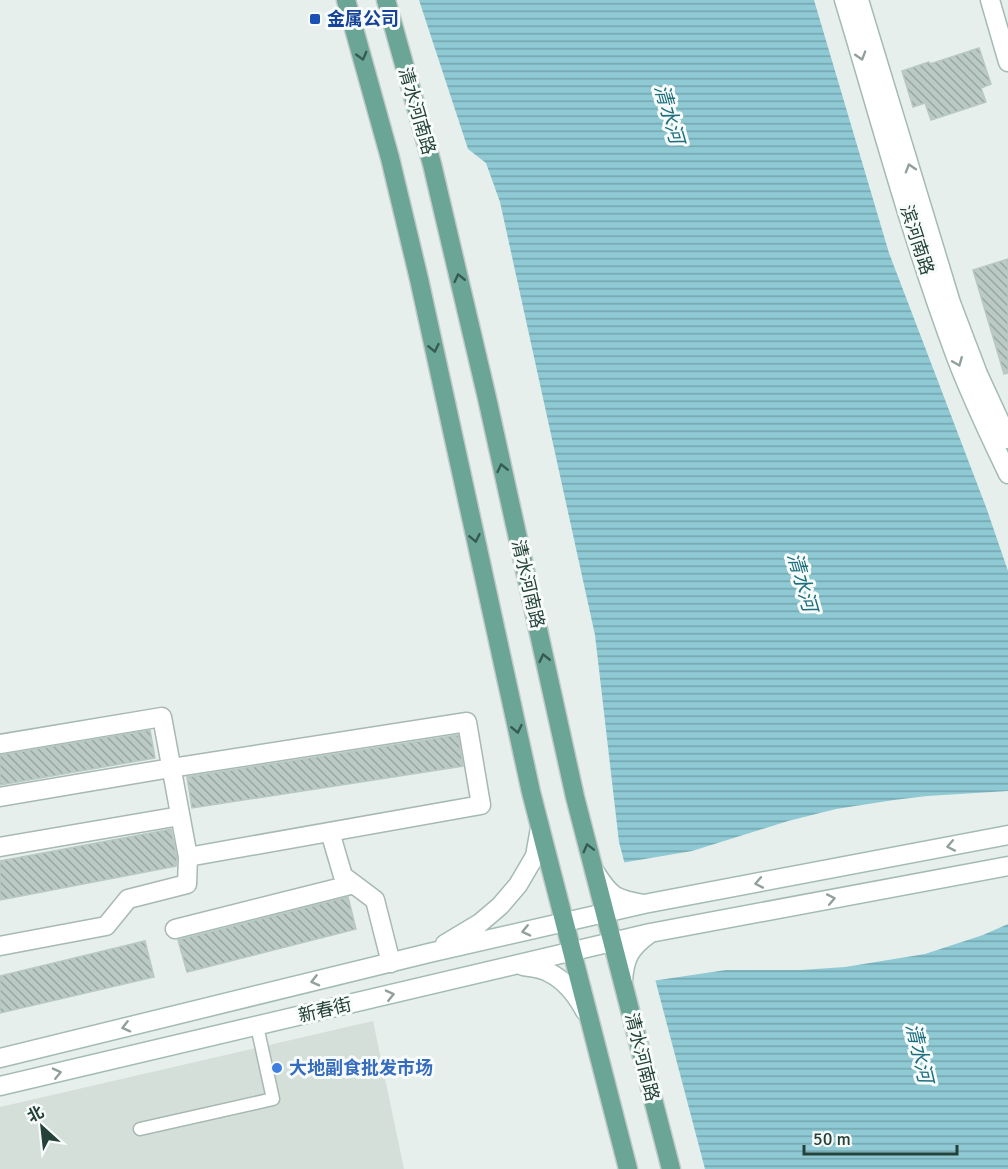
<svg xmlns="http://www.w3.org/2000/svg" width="1008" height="1169" font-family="Signika,'Noto Sans SC',sans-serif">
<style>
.built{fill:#d4dfda}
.water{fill:url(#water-rules)}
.pier{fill:#e6efeb}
.building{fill:url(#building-back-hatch);stroke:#b8c9c2;stroke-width:1.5}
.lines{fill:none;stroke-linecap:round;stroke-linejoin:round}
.lane-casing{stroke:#a8b8b2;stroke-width:15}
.street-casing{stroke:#a8b8b2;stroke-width:21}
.secondary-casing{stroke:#a4bbb3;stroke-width:21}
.primary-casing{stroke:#c2cac8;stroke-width:21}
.lane{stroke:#fff;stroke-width:12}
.street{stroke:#fff;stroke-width:18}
.secondary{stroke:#fff;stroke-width:18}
.primary{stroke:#6aa596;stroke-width:18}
.oneway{stroke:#365b51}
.oneway2{stroke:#92a09c}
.transit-dot{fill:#1a4fb4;stroke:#f7fbf9;stroke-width:2}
.shop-dot{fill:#3f7fe0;stroke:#f7fbf9;stroke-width:2}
.labels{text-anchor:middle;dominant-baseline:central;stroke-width:6;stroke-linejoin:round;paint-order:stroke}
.transit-label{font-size:18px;font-weight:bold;fill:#164399;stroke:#f7fbf9;text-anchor:start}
.street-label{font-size:18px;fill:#24423a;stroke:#f7fbf9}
.shop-label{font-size:18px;font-weight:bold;fill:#366cbe;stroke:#f7fbf9;text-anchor:start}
.water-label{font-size:20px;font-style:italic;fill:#1c6f80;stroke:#f7fbf9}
</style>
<defs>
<pattern id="water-rules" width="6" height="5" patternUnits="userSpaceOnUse" patternTransform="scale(1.5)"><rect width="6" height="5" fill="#8ec9d4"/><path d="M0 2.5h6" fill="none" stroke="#74a5ad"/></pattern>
<pattern id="building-back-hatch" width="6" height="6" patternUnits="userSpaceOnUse" patternTransform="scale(1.5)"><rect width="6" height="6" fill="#bbcac4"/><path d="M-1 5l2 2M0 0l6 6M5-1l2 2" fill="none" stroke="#98a6a0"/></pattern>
</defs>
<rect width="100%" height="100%" fill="#e6efeb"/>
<path class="built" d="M373 1021 404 1169H0V1107Z"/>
<path class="water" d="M419 0H814L889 253 986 507 1008 571V1169H705L619 842 595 635 500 202 486 163 468 149Z"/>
<path class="pier" d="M1008 791V924L983 935 925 954 845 967 801 970H726L652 981 621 863 692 851 788 821 836 809 894 800 927 796Z"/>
<path class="building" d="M979 48 991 84 981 88 986 102 931 120 925 103 913 107 902 71 929 62 930 64Z
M1008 259V373L1004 374 973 270Z
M150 730 155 758 0 785V755Z
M458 735 463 766 192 808 187 777Z
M171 829 177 858 176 866 0 900V861Z
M348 897 356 929 187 972 178 940Z
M145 941 154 977 0 1013V976Z"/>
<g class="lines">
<defs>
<path id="lane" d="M140 1129 273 1099 257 1026"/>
<path id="street" d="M0 744 162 717 188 857 187 884 128 899 106 926 0 946
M0 797 171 768 467 722 481 805 188 857
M330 832 343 876 375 900 391 963
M0 847 180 816
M175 929 354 884"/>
<path id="secondary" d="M844 0C880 119 912 240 956 357 971 397 990 436 1008 474
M859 0 951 303 978 374 1008 439
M990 0 1008 62
M595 872C611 897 615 899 644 904L1008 835
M445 944 480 923 500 906 518 885 535 856 540 828
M523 966C531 967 541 968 548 972 565 980 576 994 585 1011
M623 980C625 957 630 948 649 934
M0 1058 429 953 644 904
M0 1086 650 933 1008 866"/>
<path id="primary" d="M346 0 390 158 419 279 531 792 628 1169
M386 0 432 164 487 398 575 797 671 1169"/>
</defs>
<use href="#lane" class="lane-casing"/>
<use href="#street" class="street-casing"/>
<use href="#secondary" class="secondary-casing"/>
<use href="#primary" class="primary-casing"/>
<use href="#lane" class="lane"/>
<use href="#street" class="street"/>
<use href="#secondary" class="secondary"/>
<use href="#primary" class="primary"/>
</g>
<defs><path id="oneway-chevron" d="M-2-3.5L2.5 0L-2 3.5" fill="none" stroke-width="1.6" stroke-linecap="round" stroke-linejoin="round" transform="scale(1.5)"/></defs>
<g class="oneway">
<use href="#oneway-chevron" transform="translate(362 56) rotate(75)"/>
<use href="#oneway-chevron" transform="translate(459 278) rotate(-103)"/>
<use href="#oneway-chevron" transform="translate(434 348) rotate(78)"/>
<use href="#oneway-chevron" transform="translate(502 468) rotate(-103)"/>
<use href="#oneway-chevron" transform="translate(475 538) rotate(78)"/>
<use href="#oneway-chevron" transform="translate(544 658) rotate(-103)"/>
<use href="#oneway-chevron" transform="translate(517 729) rotate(78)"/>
<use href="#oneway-chevron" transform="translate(588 848) rotate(-104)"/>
</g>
<g class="oneway2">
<use href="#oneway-chevron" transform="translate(861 56) rotate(73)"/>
<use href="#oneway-chevron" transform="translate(910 168) rotate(-107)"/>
<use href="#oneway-chevron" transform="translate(958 362) rotate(68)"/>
<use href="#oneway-chevron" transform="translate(951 846) rotate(169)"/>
<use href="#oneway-chevron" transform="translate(759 883) rotate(169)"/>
<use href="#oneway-chevron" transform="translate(831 899) rotate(-11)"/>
<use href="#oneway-chevron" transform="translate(526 931) rotate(167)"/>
<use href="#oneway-chevron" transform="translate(315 981) rotate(166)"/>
<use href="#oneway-chevron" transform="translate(390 995) rotate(-13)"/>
<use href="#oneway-chevron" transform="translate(126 1027) rotate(166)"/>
<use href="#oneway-chevron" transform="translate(57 1073) rotate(-13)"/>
</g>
<rect class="transit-dot" x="309" y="13" width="12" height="12" rx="3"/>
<circle class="shop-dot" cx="277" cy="1068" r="6"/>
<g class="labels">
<g class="transit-label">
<text x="327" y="19">金属公司</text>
</g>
<g class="street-label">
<text transform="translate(417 111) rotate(74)">清水河南路</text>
<text transform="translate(917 240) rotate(72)">滨河南路</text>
<text transform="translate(528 584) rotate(77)">清水河南路</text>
<text transform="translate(325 1010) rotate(-13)">新春街</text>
<text transform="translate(642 1057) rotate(76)">清水河南路</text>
</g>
<g class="shop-label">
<text x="289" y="1068">大地副食批发市场</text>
</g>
<g class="water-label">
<text transform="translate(669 114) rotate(74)">清水河</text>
<text transform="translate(802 582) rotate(74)">清水河</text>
<text transform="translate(919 1053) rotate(77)">清水河</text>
</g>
</g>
<g transform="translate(42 1127) rotate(333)" stroke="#f7fbf9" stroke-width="4.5" paint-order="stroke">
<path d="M0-4.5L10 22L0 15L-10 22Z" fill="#24423a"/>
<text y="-9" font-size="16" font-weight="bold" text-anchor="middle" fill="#24423a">北</text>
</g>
<path d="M804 1145v9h153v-9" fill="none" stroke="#24423a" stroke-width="3"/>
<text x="813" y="1145" font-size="18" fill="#24423a" stroke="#f7fbf9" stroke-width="4.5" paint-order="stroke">50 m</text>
</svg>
